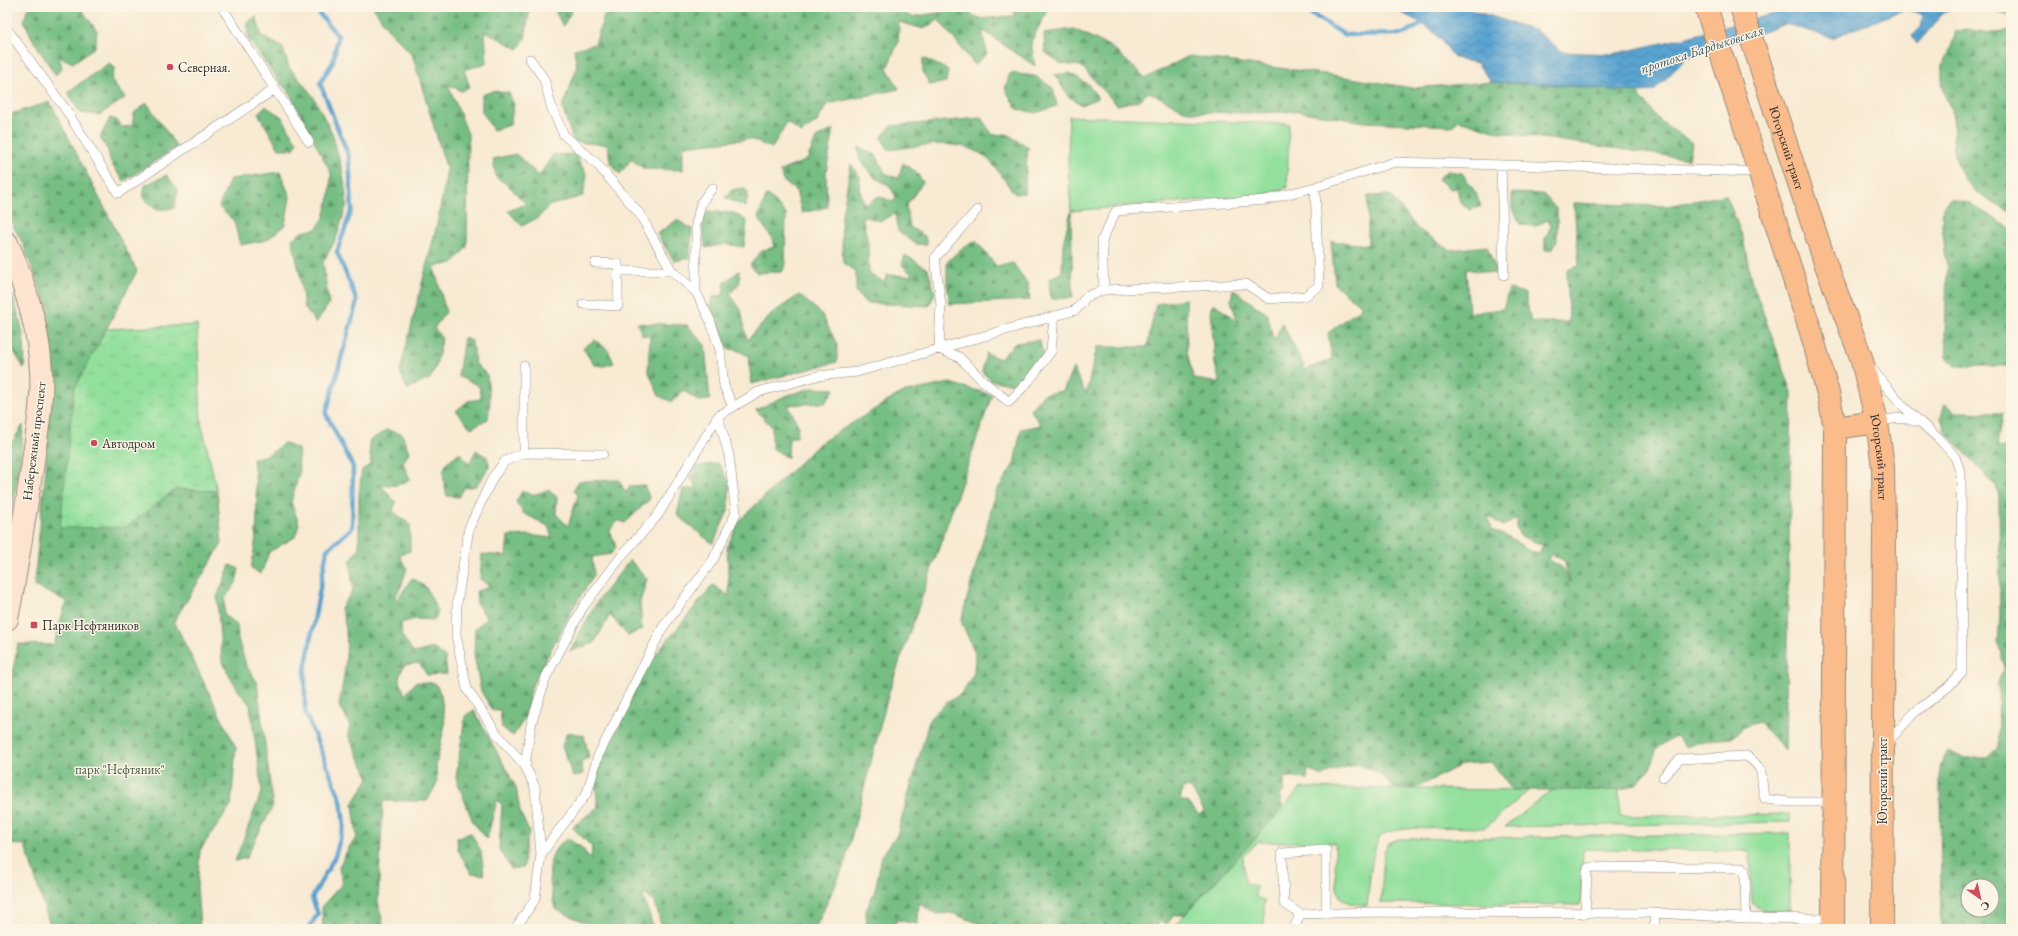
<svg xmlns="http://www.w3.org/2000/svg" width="2018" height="936" font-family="'EB Garamond',serif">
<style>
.grass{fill:#93e09d;stroke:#5f8664}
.forest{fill:url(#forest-firs);stroke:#507458;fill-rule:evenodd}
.park{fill:url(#park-tufts);stroke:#5f8664}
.water{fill:url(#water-waves);stroke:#42677e}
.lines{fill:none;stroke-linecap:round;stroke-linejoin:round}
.stream{stroke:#59a3d0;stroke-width:4.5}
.lane-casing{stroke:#928a7f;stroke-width:10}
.secondary-casing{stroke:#928a7f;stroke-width:24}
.primary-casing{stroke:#928a7f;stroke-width:24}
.lane{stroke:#fff;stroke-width:9}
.secondary{stroke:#fde4d1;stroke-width:22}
.primary{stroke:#fabc8b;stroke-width:22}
.poi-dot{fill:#d1495b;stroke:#fcf5e5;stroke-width:1.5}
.labels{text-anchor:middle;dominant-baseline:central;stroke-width:3;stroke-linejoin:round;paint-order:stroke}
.poi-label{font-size:13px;fill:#2b2b2b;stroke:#fcf5e5;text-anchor:start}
.street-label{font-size:13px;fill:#2b2b2b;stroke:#fcf5e5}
.park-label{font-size:13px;fill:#455848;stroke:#fcf5e5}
.water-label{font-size:14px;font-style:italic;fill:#3d5b6d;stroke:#fcf5e5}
</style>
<defs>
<pattern id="forest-firs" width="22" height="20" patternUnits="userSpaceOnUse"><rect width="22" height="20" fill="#76be84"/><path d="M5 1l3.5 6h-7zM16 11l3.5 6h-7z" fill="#619b6c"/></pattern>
<pattern id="park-tufts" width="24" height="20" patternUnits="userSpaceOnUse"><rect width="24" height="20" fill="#93e09d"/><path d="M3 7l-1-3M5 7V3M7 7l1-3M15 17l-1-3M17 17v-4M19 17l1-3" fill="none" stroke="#7fc087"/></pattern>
<pattern id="water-waves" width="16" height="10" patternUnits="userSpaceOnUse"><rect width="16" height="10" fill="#59a3d0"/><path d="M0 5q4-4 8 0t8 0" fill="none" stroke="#4a85a9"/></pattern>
</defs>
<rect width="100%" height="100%" fill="#fcf5e5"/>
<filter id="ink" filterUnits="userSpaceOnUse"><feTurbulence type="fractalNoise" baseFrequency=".025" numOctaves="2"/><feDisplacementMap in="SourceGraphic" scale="8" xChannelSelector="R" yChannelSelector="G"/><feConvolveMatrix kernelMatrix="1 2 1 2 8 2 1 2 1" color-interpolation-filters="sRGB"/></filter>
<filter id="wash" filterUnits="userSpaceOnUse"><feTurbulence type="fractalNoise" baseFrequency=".012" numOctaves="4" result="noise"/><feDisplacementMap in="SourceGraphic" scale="16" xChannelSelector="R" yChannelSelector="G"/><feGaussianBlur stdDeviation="0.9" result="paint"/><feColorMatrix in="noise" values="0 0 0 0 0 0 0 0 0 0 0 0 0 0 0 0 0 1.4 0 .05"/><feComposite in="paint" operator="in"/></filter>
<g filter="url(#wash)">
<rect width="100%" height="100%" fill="#f8ead3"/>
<path class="grass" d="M1069 116 1289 124 1287 188 1262 195 1071 211 1068 163Z
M1301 788 1529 790 1485 828C1466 828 1390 824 1380 837 1371 849 1369 890 1367 906 1359 904 1349 904 1342 899 1333 891 1336 856 1335 843L1258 842 1243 856 1245 884 1256 886V897L1264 901V929H1172Z
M1552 790H1619L1620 816 1790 814V822L1505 827Z
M1790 833V910C1776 911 1763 914 1752 903L1750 851 1583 849 1580 905 1381 903 1384 852 1388 843 1399 839Z"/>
<path class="forest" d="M28 7H80L97 31 95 47 73 63 60 57 62 69 55 75 32 38 24 21Z
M373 7H530L525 39 518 49 485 31 487 63 464 70 470 87 461 91 448 84 468 134 467 247 453 263 434 267 446 312 434 328 442 339 436 366 430 379 407 389 400 371 438 220 447 170 412 54 390 32Z
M553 7H572L573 9 563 26Z
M607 7H889L912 17 947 11 965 9 978 19 1014 16 1015 7H1049L1031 42 1035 66 982 30 987 54 975 65 938 19 924 29 899 22 898 43 887 68 899 89 827 104 817 122 801 133 787 122 772 148 750 139 683 146V170L644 169 631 159 620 174 610 162 608 145 574 142 562 108 577 68 574 49 595 44Z
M1982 7H2011V15Z
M256 17 262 36 283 48 289 67 313 96 333 135 343 174 347 204 336 239 323 262 329 304 316 323 304 307 300 275 292 239 302 232 316 229 324 218 330 194 331 173 289 92 278 80 249 40 246 23Z
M1074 29 1111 47 1146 78 1189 56 1332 75 1412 88 1491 82 1546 84 1637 92 1659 120 1692 143 1689 159 1493 131 1459 120 1452 126 1365 122 1297 111 1257 113 1188 112 1149 92 1137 101 1117 105 1081 66 1061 64 1045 52 1044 33Z
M1967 29C1982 32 1997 36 2011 29V213C1979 194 1960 189 1954 148 1952 138 1955 128 1953 118 1952 107 1946 102 1944 92 1937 62 1949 57 1956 31Z
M923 58 948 70 946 82 930 85 923 72Z
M109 63 115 68 111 80 125 98 99 115 80 113 68 92Z
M1010 73 1035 76 1053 88 1057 106 1036 113 1017 109 1005 89Z
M1070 73 1089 85 1098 98 1082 105 1068 96 1055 75Z
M493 91 509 93 514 104 510 125 493 130 482 112V95Z
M50 102 137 271 74 390 127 527 175 489 217 491 222 544 174 621 236 748 231 806 200 850 197 887 200 929H51L25 845 7 844V702L18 644 54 645 66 601 34 586 46 466 48 354 43 296 22 242 7 215V115Z
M147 103 177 147 124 181 111 164 108 151 100 137 110 118 117 120 121 127 132 126 134 113Z
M265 106 282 117 297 143 294 149H279L258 113Z
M981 118 993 135 1007 134 1028 147 1024 193 1015 194C1006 183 998 169 988 159 962 136 921 146 889 150L881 138 891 126Z
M834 129 826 172 827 207 802 213 796 191 783 181 780 171 807 160 816 138Z
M859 147 876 155 885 173 898 178 903 163 916 172 923 182 906 206 910 227 925 236 927 245 916 244 898 231 895 214 880 221 862 216 868 243 869 274 884 282 887 275 914 276 902 265 905 255 928 269 935 293 929 306 866 303 856 292V272L843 263 841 221 851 164 860 177 859 188 865 205 879 196 893 202 896 197 889 185 875 178 859 159Z
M516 154 539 176 553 155 575 154 587 175 583 196 548 206 539 217 522 226 508 211 526 204 509 186 496 177 493 159Z
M1447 171 1462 173 1476 193 1481 206 1470 210 1460 202 1457 188 1450 189 1438 179Z
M280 172 290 197 285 225 267 240 240 245 234 221 219 207 230 179Z
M167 175 178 191 174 208 156 210 143 198 145 185Z
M744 188 748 192 746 207 725 198 732 190Z
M1512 193 1543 194 1557 210V241L1553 249 1545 250V239L1551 226 1548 220 1535 226 1521 225 1512 207Z
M767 194 786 214 785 266 782 272 757 273 750 265 761 251 774 247 772 238 758 218Z
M1390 195 1418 229 1450 250 1487 246 1497 274 1466 269 1469 313 1503 309 1509 289 1525 293 1531 322H1569L1567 270 1579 266 1574 203 1667 206 1726 195 1743 238 1751 279 1792 392 1785 751 1759 722 1744 727 1732 738 1707 740 1686 747 1675 736 1657 748 1649 771 1636 784 1619 790H1512L1491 762 1463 764 1416 788H1395L1378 773 1358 764 1330 771 1322 777 1308 769 1307 779 1284 777V791L1279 796 1283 808 1184 915H1174L1167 924 1158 921V929H994L951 913 936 914 919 903 917 924 896 920 895 929H867L866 911 875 890 882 855 897 835 930 718 945 704 962 693 974 673 975 653 961 621 996 492 1014 464 1021 429 1041 425 1030 409 1044 394 1063 391 1073 368 1086 394 1097 347H1147L1156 304 1186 299 1187 352 1194 379 1220 383 1215 364 1211 310 1214 303 1238 322 1231 301 1233 289 1267 314 1274 342 1282 323 1306 370 1332 359 1328 333 1362 307 1335 284 1331 241 1368 245V196ZM1488 516 1503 526 1518 518 1516 527 1520 536 1543 545 1539 553 1527 550 1513 539 1492 530ZM1552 554 1564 561 1570 582 1563 568 1549 560ZM1183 787 1191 788 1204 811 1199 815 1188 802 1180 800Z
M1951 199 1971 204 2011 229V366H1955L1947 357 1945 335 1947 268 1942 224 1943 206Z
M708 211 734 213 747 221 744 247 726 244 705 248 702 222Z
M1071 211 1073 298 1051 299 1049 279 1062 272 1063 244Z
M677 220 692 229 690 258 674 261 657 234Z
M976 241 997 267 1013 263 1028 284 1030 300 950 304 947 284V262L962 248Z
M739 271 740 282 730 294 741 310 747 340 774 312 799 295 821 313 837 344V362L751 384 749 356 734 349 729 350 710 305 713 297 723 295 725 282Z
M7 284C19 308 27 341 24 368L7 340Z
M637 323 687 325 705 345 710 400 698 401 683 390 672 402 659 396 648 370 650 336 642 335Z
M464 338 472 341 475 363 487 375 490 402 488 419 471 428 456 411 468 401 481 399 479 386 458 376Z
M595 340 608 350 614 363 604 366 594 365 583 348Z
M1039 340 1044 355 1032 371 1016 384 991 381 982 372 986 353 1000 359 1015 343Z
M950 383 992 395 889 692 844 866 815 929H662L655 902 642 893 654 929H600L555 909C550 887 542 850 568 839L582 848 591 860 592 847 572 827 598 807 595 782 598 758 620 726 643 670 713 585 729 596 727 546 741 519 820 443 901 393Z
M812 388 835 389 825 403 788 405 798 425 797 437H789L788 458 772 448V427L756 410 785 396Z
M1945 404 1955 412 2002 413 1997 447 2005 448 2011 436V929H1941L1940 766 1948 751 1964 758H1988L1999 747 1998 681 2005 668 1998 643 2000 616 1999 496 1996 486 1945 431 1941 417ZM1968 886H1992V910H1968Z
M23 425 21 457 7 537V465L11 444Z
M387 430 402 434 409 452 403 463 410 479 398 485 381 486 396 502 393 511 410 525V551L399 555 407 568 401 587 395 597 397 600 412 578 425 586 438 611 435 620 415 619 401 623 402 636 414 653 433 648 445 657 447 674 427 675 419 663 404 665 399 678 405 695 416 682 435 683 441 695 445 724 436 765 437 783 427 801H383L378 902 384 929H323L322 906 342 884 339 867 349 847 357 837 353 804 369 778 348 735 350 724 339 706C344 674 352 640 341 608L353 590 350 561 359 549V494L362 470 371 464 369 441Z
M284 443 298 449 299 474 291 502 299 524 295 537 269 552 261 574 251 569C259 529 258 500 253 459L270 454Z
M476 450 487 457 490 466 476 486 464 488 459 497 447 496C442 474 439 465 460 453L469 464Z
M718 463 730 483 728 511 713 544 677 515 683 489 697 488 690 477 695 467Z
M619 480 626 493 630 486 644 485 650 499 625 523 618 520 610 530 616 547 611 554 592 557 594 575 575 605 532 685 525 718 513 736 502 728 500 710H492L481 691 474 655 475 629 487 618 477 604 476 591 490 587 480 579 482 554 506 556 508 536 528 535 552 538 548 526 523 513 516 502 522 491 533 495 548 490 557 497 556 514 568 526 578 495 574 490 579 481Z
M630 560 647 579 640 602 642 629 628 636 610 615 594 643 570 651 596 603Z
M230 565 239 569 236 583 225 598 224 615 237 625 238 639 246 665 257 682 273 806 246 858 235 861 262 791 250 705 238 690 222 662 217 597Z
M474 710 516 787 520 811 529 832 525 849 524 867 511 869 499 849 502 805 497 800 487 839 473 822 456 778 465 716Z
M567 732 584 735 589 758 581 761 583 774 573 777 562 746Z
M471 833 481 851 484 875 471 873 458 850 457 838Z"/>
<path class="park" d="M197 325 201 422 217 491 175 489 127 527 60 528 74 390 106 329Z"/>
<path class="water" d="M1390 7H1462L1535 30 1563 52 1613 54 1680 39 1784 11 1789 7H1958L1939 15 1937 21 1917 44 1912 36 1921 27 1923 15 1906 9 1832 38 1786 24 1686 58 1654 91 1637 92 1546 84 1491 82 1477 63 1455 58 1435 33 1423 24Z"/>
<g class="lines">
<path class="stream" d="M1300 7 1345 35 1403 34 1427 21
M308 929 318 914 312 898 335 856 344 826 341 800 305 712V670L327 550 352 528 353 467 326 414 357 301 337 252 352 209 349 157 320 83 333 62 338 36 317 11 318 7"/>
</g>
</g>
<g filter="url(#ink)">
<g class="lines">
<defs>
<path id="lane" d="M222 7 309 142
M7 29 66 110 118 193 275 89
M530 59 544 79 552 109 564 135 596 163 639 213 672 271
M1501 165 1504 275
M977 210 935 258 941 305 939 349 959 357 983 381 1009 402 1029 381 1051 351 1054 316
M618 271H672L696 292 710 320 720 350 724 386 733 407
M1104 290 1102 240 1116 211 1266 200 1315 187 1395 162 1759 172
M696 292V224L701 203 712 188
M583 304 618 306V264L595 263
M1869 366 1904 407 1941 441 1955 457 1961 474 1962 672 1948 687 1914 713 1887 743
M1877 422C1891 419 1904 416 1918 422
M524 453V366
M525 766 531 725 546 677 583 607 624 553 658 515 718 416 758 392 817 376 857 372 1076 310 1086 297 1104 290 1246 284 1269 299 1305 296 1319 286 1315 187
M1663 777 1680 759 1747 756C1769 773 1758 777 1765 799L1789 802H1833
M541 854 587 793 598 756 663 627 713 560 736 513 729 455 718 416
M1300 914 1284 903 1282 853 1326 850V914
M1585 914 1587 872 1588 868 1591 867 1742 868 1744 869 1745 872 1746 918
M515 929 535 899 541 854 535 787 525 766 497 734 467 689 456 635 457 603 469 528 493 477 505 461 524 453 603 454
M1294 929 1300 914 1374 912 1655 913 1746 918 1833 919
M1654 929 1655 913"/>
<path id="secondary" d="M7 243C25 284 39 327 41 372 43 404 36 437 32 469 24 519 17 569 7 619"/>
<g id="primary">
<path d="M1706 7 1811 332 1829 397 1835 428 1833 929"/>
<path id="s1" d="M1741 7 1826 265 1861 357 1877 422 1883 467 1884 529 1882 929"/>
<path d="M1835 428 1877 422"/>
</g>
</defs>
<use href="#lane" class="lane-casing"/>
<use href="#secondary" class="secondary-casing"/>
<use href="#primary" class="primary-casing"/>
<use href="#lane" class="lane"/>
<use href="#secondary" class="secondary"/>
<use href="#primary" class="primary"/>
</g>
</g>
<g class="poi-dot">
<circle cx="170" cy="67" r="4"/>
<circle cx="94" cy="443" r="4"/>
<rect x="30" y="621" width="8" height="8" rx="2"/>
</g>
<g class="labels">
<g class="poi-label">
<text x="178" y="67">Северная.</text>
<text x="102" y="443">Автодром</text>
<text x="42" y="625">Парк Нефтяников</text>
</g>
<g class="street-label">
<text stroke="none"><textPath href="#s1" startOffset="148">Югорский тракт</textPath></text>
<text transform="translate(34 441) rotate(-83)">Набережный проспект</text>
<text stroke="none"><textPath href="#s1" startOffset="472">Югорский тракт</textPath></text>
<text transform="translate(1882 781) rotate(-90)">Югорский тракт</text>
</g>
<g class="park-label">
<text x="120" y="769">парк "Нефтяник"</text>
</g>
<g class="water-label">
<text transform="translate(1702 49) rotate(-18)">протока Бардыковская</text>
</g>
</g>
<rect width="2018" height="936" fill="none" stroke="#fcf5e5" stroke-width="24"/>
<g transform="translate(1980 898) rotate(146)"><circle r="19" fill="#fcf5e5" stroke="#a8a49b"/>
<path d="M0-3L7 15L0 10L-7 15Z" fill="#d1495b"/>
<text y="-6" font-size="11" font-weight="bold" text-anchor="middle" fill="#2b2b2b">С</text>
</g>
</svg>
